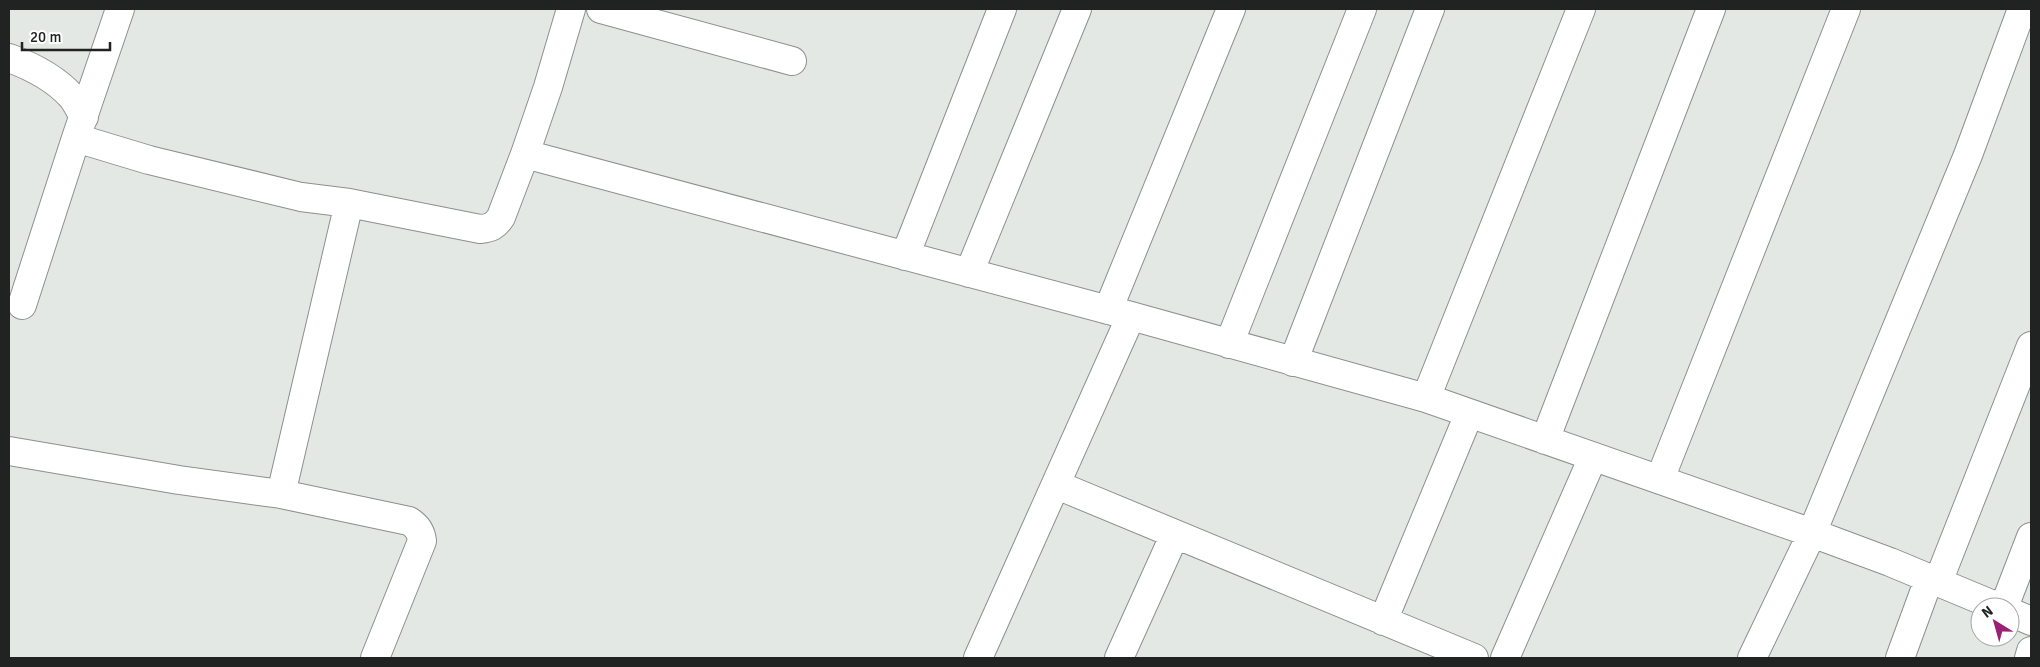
<svg xmlns="http://www.w3.org/2000/svg" width="2040" height="667" font-family="Signika,sans-serif">
<style>
.lines{fill:none;stroke-linecap:round;stroke-linejoin:round}
.minor-casing{stroke:#8c908e;stroke-width:30}
.minor{stroke:#fff;stroke-width:28}
</style>
<rect width="100%" height="100%" fill="#e3e8e5"/>
<g class="lines">
<defs>
<path id="minor" d="M120 9 76 138 149 160 301 197 349 203 480 229C491 228 495 226 501 217L525 154 1131 316 1426 398 1812 533 1890 562 1998 607
M601 9 792 61
M9 58C31 66 56 79 72 97 77 103 80 111 84 117
M525 154 548 87 571 9
M905 256 1002 9
M969 273 1077 9
M22 305 76 138
M1108 310 1231 9
M1229 344 1362 9
M1293 362 1430 9
M1426 398 1581 9
M1545 440 1711 9
M9 451 179 480 281 494 409 521C417 526 421 531 422 541L375 658
M1660 479 1846 9
M1057 485 1474 658
M281 494 349 203
M1938 582 2031 346
M2004 607 2031 537
M2010 612 2031 621
M1383 621 1469 414
M978 658 1131 316
M1119 658 1175 534
M1505 658 1593 457
M1752 658 1812 533 1968 155 2022 9
M1900 658 1929 579
M2029 658 2031 651"/>
</defs>
<use href="#minor" class="minor-casing"/>
<use href="#minor" class="minor"/>
</g>
<rect width="2040" height="667" fill="none" stroke="#212322" stroke-width="20"/>
<g transform="translate(1995 622) rotate(323)"><circle r="24" fill="#ffffff" stroke="#a6a7a7"/>
<path d="M0-4L9 19L0 12L-9 19Z" fill="#9b1f75"/>
<text y="-8" font-size="14" font-weight="bold" text-anchor="middle" fill="#212322">N</text>
</g>
<path d="M22 42v8h88v-8" fill="none" stroke="#212322" stroke-width="2.5"/>
<text x="30" y="42" font-size="15" fill="#212322" stroke="#ffffff" stroke-width="4" paint-order="stroke">20 m</text>
</svg>
